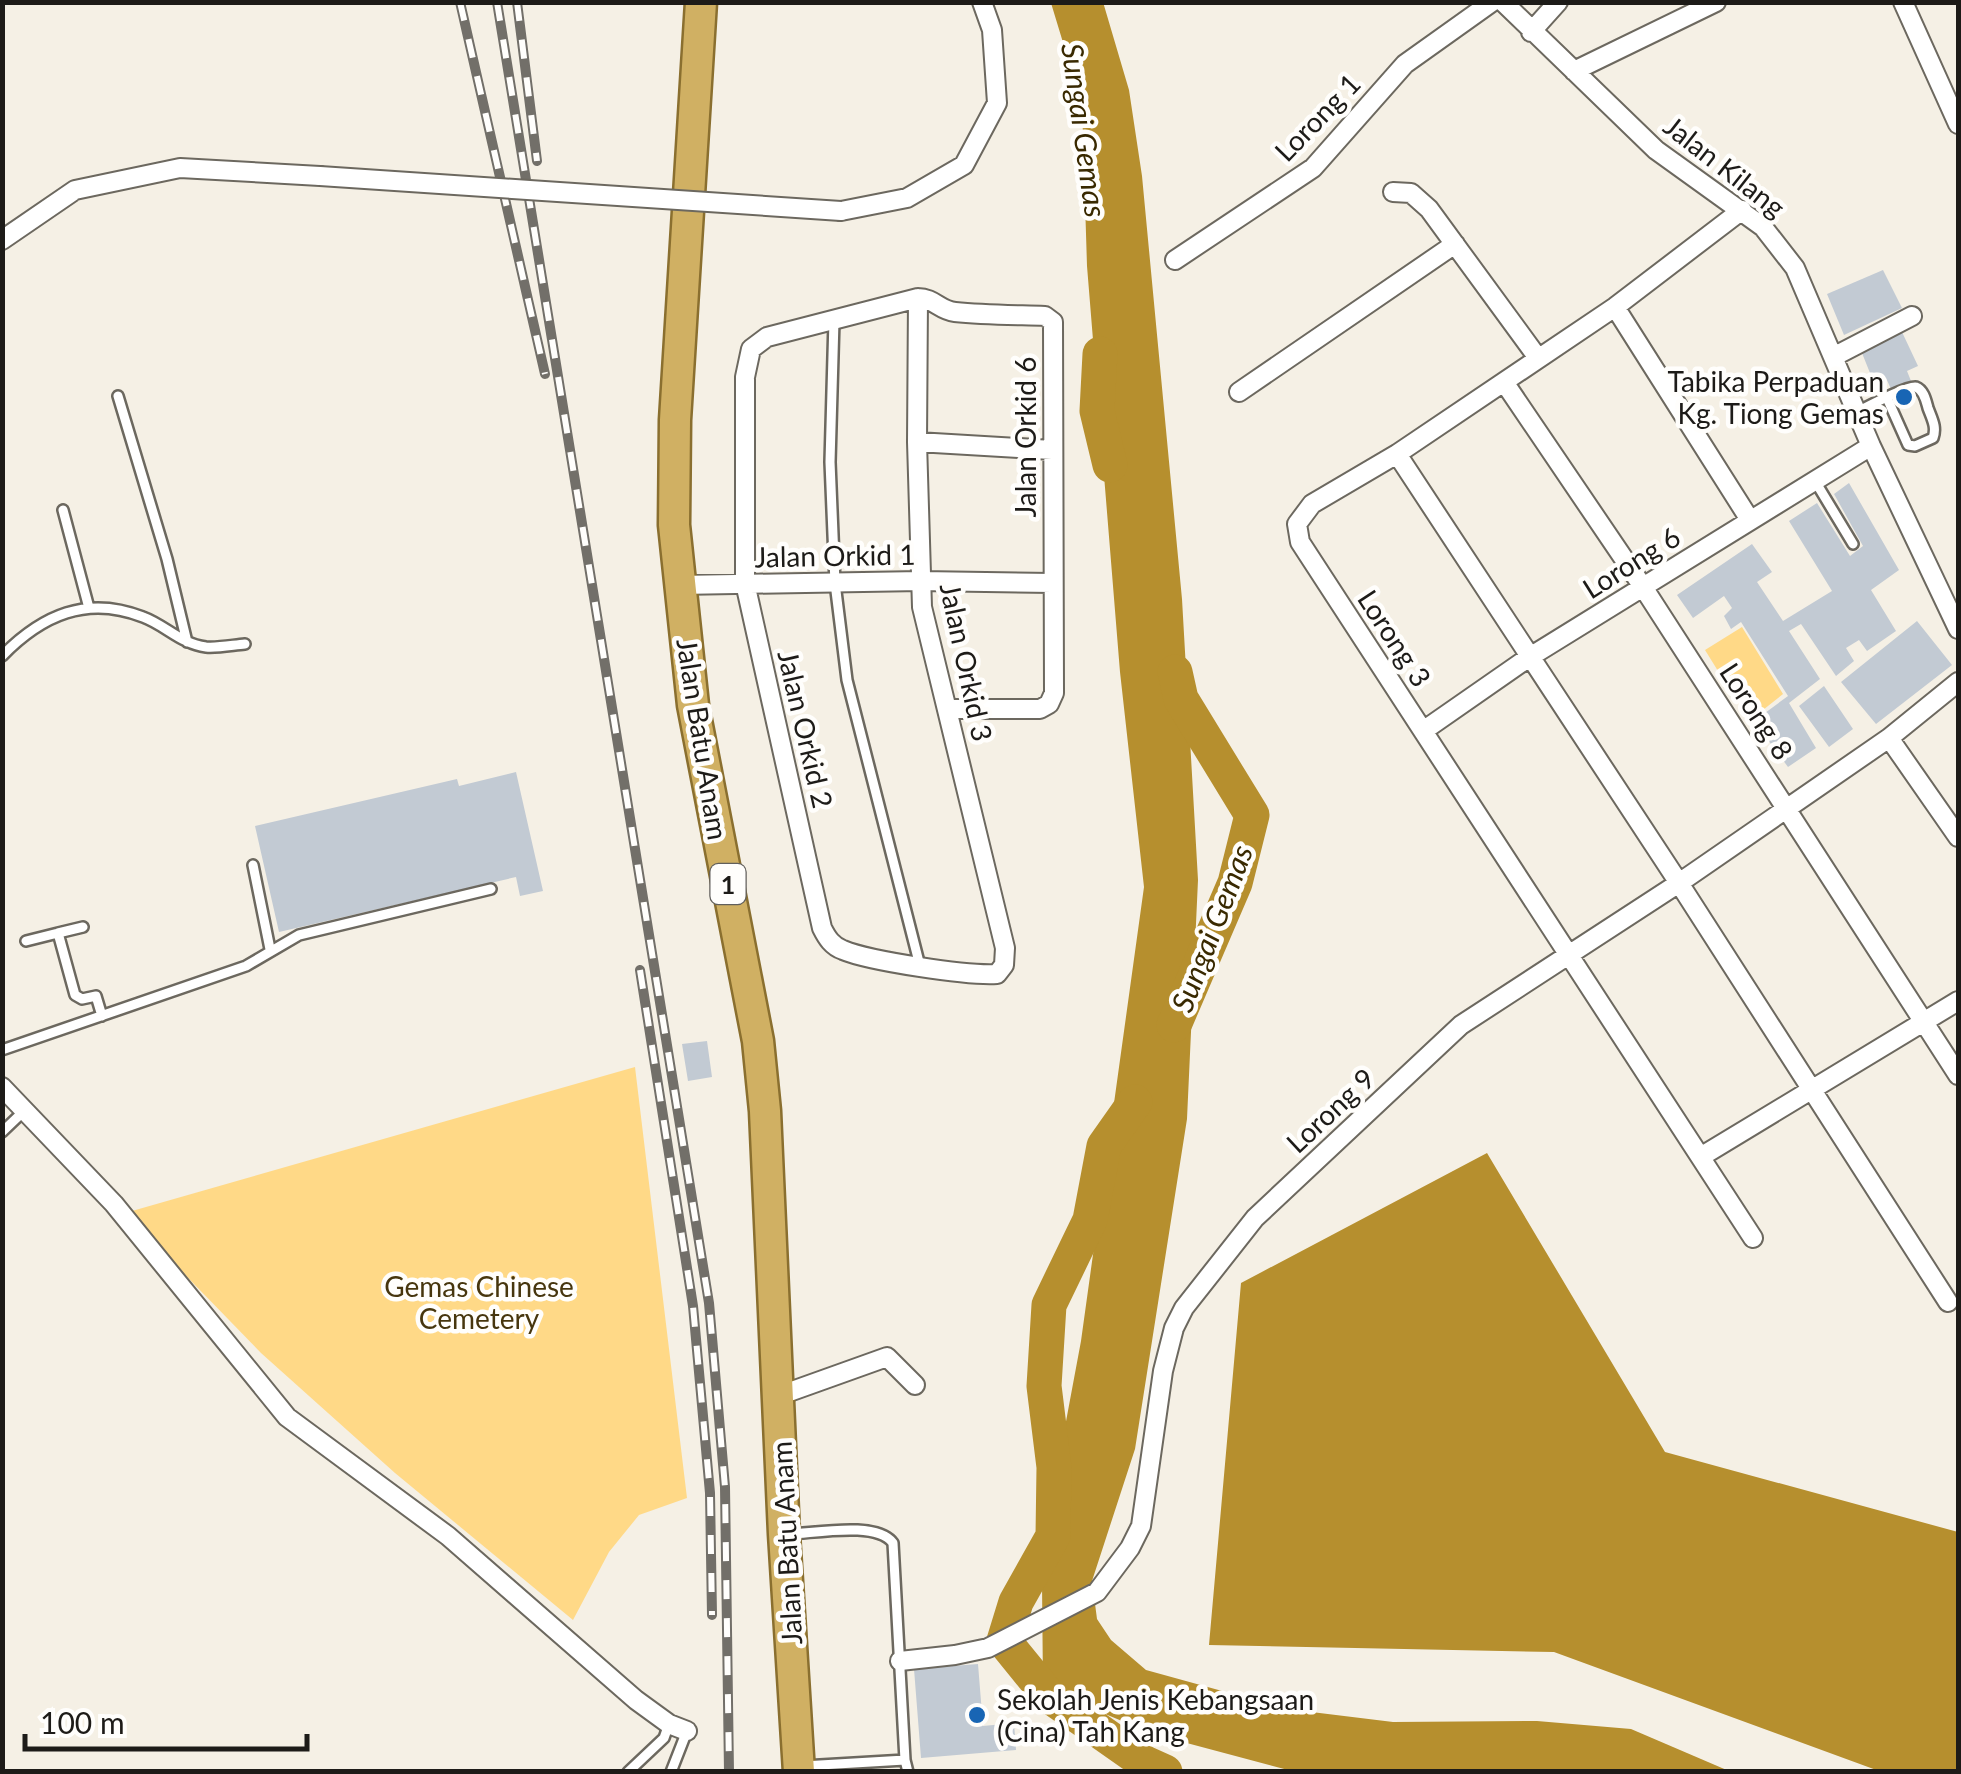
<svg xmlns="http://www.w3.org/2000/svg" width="1961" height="1774" font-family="Lato,sans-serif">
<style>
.green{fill:#ffd987}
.water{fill:#b68f2e}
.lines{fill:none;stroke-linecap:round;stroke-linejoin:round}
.river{stroke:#b68f2e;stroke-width:35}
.building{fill:#c2cad3}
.service-casing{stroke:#6c685f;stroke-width:14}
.minor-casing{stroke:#6c685f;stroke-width:22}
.trunk-casing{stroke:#8a6f2f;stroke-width:35}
.service{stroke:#fff;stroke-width:9}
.minor{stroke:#fff;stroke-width:18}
.trunk{stroke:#d0b063;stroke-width:30}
.rail-casing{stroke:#726f69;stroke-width:10}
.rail{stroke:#fffefc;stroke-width:6;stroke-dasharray:19;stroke-linecap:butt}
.minor-bridge-casing{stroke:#6c685f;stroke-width:22;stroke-linecap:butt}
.minor-bridge{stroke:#fff;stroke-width:18}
.poi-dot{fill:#1865b4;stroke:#fffefc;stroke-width:4}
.labels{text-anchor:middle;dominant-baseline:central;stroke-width:9;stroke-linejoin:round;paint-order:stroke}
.shield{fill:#fffefc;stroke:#615f5c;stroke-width:2.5}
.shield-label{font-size:25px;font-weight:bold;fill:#1d1b18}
.street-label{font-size:28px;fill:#1d1b18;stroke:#fffefc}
.poi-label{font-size:28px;fill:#1d1b18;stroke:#fffefc;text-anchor:end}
.park-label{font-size:28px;fill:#47360e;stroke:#fffefc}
.water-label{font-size:30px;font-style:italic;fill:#392900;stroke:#fffefc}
</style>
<rect width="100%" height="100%" fill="#f5f0e5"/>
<path class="green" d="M1742 627 1783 694 1749 721 1705 650Z
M635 1067 687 1498 639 1515 609 1552 573 1620 395 1473 261 1353 125 1213Z"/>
<path class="water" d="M1103 2 1129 90 1142 176 1182 599 1198 880 1187 1119 1135 1449 1092 1581 1097 1619 1111 1640 1146 1670 1287 1709 1393 1722 1537 1721 1631 1729 1729 1771 1288 1770 1153 1734 1043 1688 1042 1583 1056 1475 1081 1341 1144 887 1120 672 1087 266 1082 105 1051 3Z
M1487 1153 1665 1452 1958 1532V1771H1879L1554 1652 1209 1645 1241 1283Z"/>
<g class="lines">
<path class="river" d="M1100 354 1097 411 1110 465
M1174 1025 1235 883 1252 815 1181 699 1175 672
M1135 1102 1104 1146 1090 1220 1049 1305 1044 1386 1054 1467 1053 1536 1016 1602 1004 1641 1048 1695 1145 1763 1165 1772"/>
</g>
<path class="building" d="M1883 270 1902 308 1844 335 1827 294Z
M1902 332 1918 366 1907 371 1911 381 1891 389 1886 378 1874 383 1862 353Z
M1849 483 1899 570 1871 590 1896 631 1867 651 1859 640 1846 648 1854 661 1836 676 1801 624 1789 631 1820 679 1789 703 1816 748 1788 767 1754 721 1788 696 1741 622 1731 629 1724 616 1732 608 1724 596 1693 618 1677 595 1752 544 1772 572 1757 582 1783 621 1832 591 1789 521 1817 503 1850 556 1863 546 1834 494Z
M1917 621 1952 665 1876 724 1841 682Z
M1824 686 1853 729 1829 747 1799 706Z
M516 772 543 891 520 896 516 877 279 932 255 826 457 779 459 786Z
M707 1041 712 1077 688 1081 682 1044Z
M978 1664 983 1726 1014 1723 1016 1750 921 1758 914 1669Z"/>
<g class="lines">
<defs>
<path id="service" d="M834 320 830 462 835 583 847 680 920 966
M118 396 167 559 187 642
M1857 412C1867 407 1908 385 1916 387 1924 390 1926 401 1928 408 1932 419 1937 427 1933 438L1915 446 1908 445 1887 398
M1815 481 1853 544
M63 510 89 608
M2 656C42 615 87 595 143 617 165 625 181 644 206 647 218 648 233 645 245 644
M253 865 270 949
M83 927 58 933 75 995 82 999 96 996 102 1016
M26 941 58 933
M2 1050 246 966 299 935 491 889
M2 1132 24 1111
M790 1534C816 1533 877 1521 893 1543L905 1760 908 1772
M803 1766 905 1760
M628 1772 664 1738 669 1724
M671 1772 687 1731"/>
<path id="minor" d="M1503 2 1656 150 1763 227 1795 268 1871 446 1958 629
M1903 2 1958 124
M1531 32 1558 2
M1574 71 1716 2
M1393 192 1411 193 1429 209 1538 358
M1742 210 1615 307 1397 454 1312 504 1297 524 1300 542 1753 1238
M841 211 907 198 964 165 997 103 992 30 982 2
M2 240 75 190 180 168 320 176
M1175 260 1313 168 1405 64 1492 2
M918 298 917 442 922 607 1005 948 1004 965 997 974C968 976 869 961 843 950 832 946 827 938 822 928L745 583V377L751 349 767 337 918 298C934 298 939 310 955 312 984 315 1015 315 1045 316L1053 322 1054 693 1049 704 1040 709H947
M1615 307 1750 520
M1833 357 1912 316
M1504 382 1643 587 1958 1075
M1239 392 1455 244
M917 442 1052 450
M1397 454 1679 883 1948 1302
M679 585 921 581 1052 583
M1423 731 1528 658 1871 446
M1889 738 1958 837
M2 1087 114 1204 287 1417 448 1536 636 1700 669 1724 687 1731
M1702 1156 1958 1001
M778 1396 887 1357 915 1385
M900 1661 955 1655 988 1648 1097 1592 1130 1548 1141 1526 1163 1371 1174 1328 1184 1308 1255 1218 1461 1025 1679 883 1889 738 1958 682"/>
<path id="trunk" d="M701 2 675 420 674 525 693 705 758 1041 765 1111 784 1534 799 1772"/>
</defs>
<use href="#service" class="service-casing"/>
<use href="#minor" class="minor-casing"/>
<use href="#trunk" class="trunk-casing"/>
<use href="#service" class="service"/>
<use href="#minor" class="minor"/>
<use href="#trunk" class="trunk"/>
<defs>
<path id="rail" d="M460 2 545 374
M497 2 709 1303 725 1487 729 1772
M517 2 537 161
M640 970 693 1306 710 1493 712 1615"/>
</defs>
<use href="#rail" class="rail-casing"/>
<use href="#rail" class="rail"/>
<defs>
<path id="minor-bridge" d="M320 176 841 211"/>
</defs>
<use href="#minor-bridge" class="minor-bridge-casing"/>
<use href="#minor-bridge" class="minor-bridge"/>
</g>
<g class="poi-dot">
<circle cx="1904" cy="397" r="10"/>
<circle cx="977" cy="1715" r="10"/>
</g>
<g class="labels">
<rect class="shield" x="710.5" y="864" width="35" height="40" rx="8"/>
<g class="shield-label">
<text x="728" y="884">1</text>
</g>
<g class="street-label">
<text transform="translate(1317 117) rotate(-46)">Lorong 1</text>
<text transform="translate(1725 166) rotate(38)">Jalan Kilang</text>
<text transform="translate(1025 437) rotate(-90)">Jalan Orkid 6</text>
<text transform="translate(835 555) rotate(-1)">Jalan Orkid 1</text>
<text transform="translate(1631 562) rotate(-32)">Lorong 6</text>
<text transform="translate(1395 638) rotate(57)">Lorong 3</text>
<text transform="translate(967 662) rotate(78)">Jalan Orkid 3</text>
<text transform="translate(1757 711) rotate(57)">Lorong 8</text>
<text transform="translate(806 729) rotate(77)">Jalan Orkid 2</text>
<text transform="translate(703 739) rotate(81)">Jalan Batu Anam</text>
<text transform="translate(1330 1110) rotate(-43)">Lorong 9</text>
<text transform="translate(786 1543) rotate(-93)">Jalan Batu Anam</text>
</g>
<g class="poi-label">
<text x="1884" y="381">Tabika Perpaduan<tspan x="1884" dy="32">Kg. Tiong Gemas</tspan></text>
<text x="997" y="1699" text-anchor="start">Sekolah Jenis Kebangsaan<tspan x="997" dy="32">(Cina) Tah Kang</tspan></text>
</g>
<g class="park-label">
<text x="479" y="1286">Gemas Chinese<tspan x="479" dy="32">Cemetery</tspan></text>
</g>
<g class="water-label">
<text transform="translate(1085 130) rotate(82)">Sungai Gemas</text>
<text transform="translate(1211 928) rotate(-69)">Sungai Gemas</text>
</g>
</g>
<rect width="1961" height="1774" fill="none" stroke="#1d1b18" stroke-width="10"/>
<path d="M25 1734v15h282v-15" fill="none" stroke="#1d1b18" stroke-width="5"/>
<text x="40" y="1734" font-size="30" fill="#1d1b18" stroke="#fffefc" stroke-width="8" paint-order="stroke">100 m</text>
</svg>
